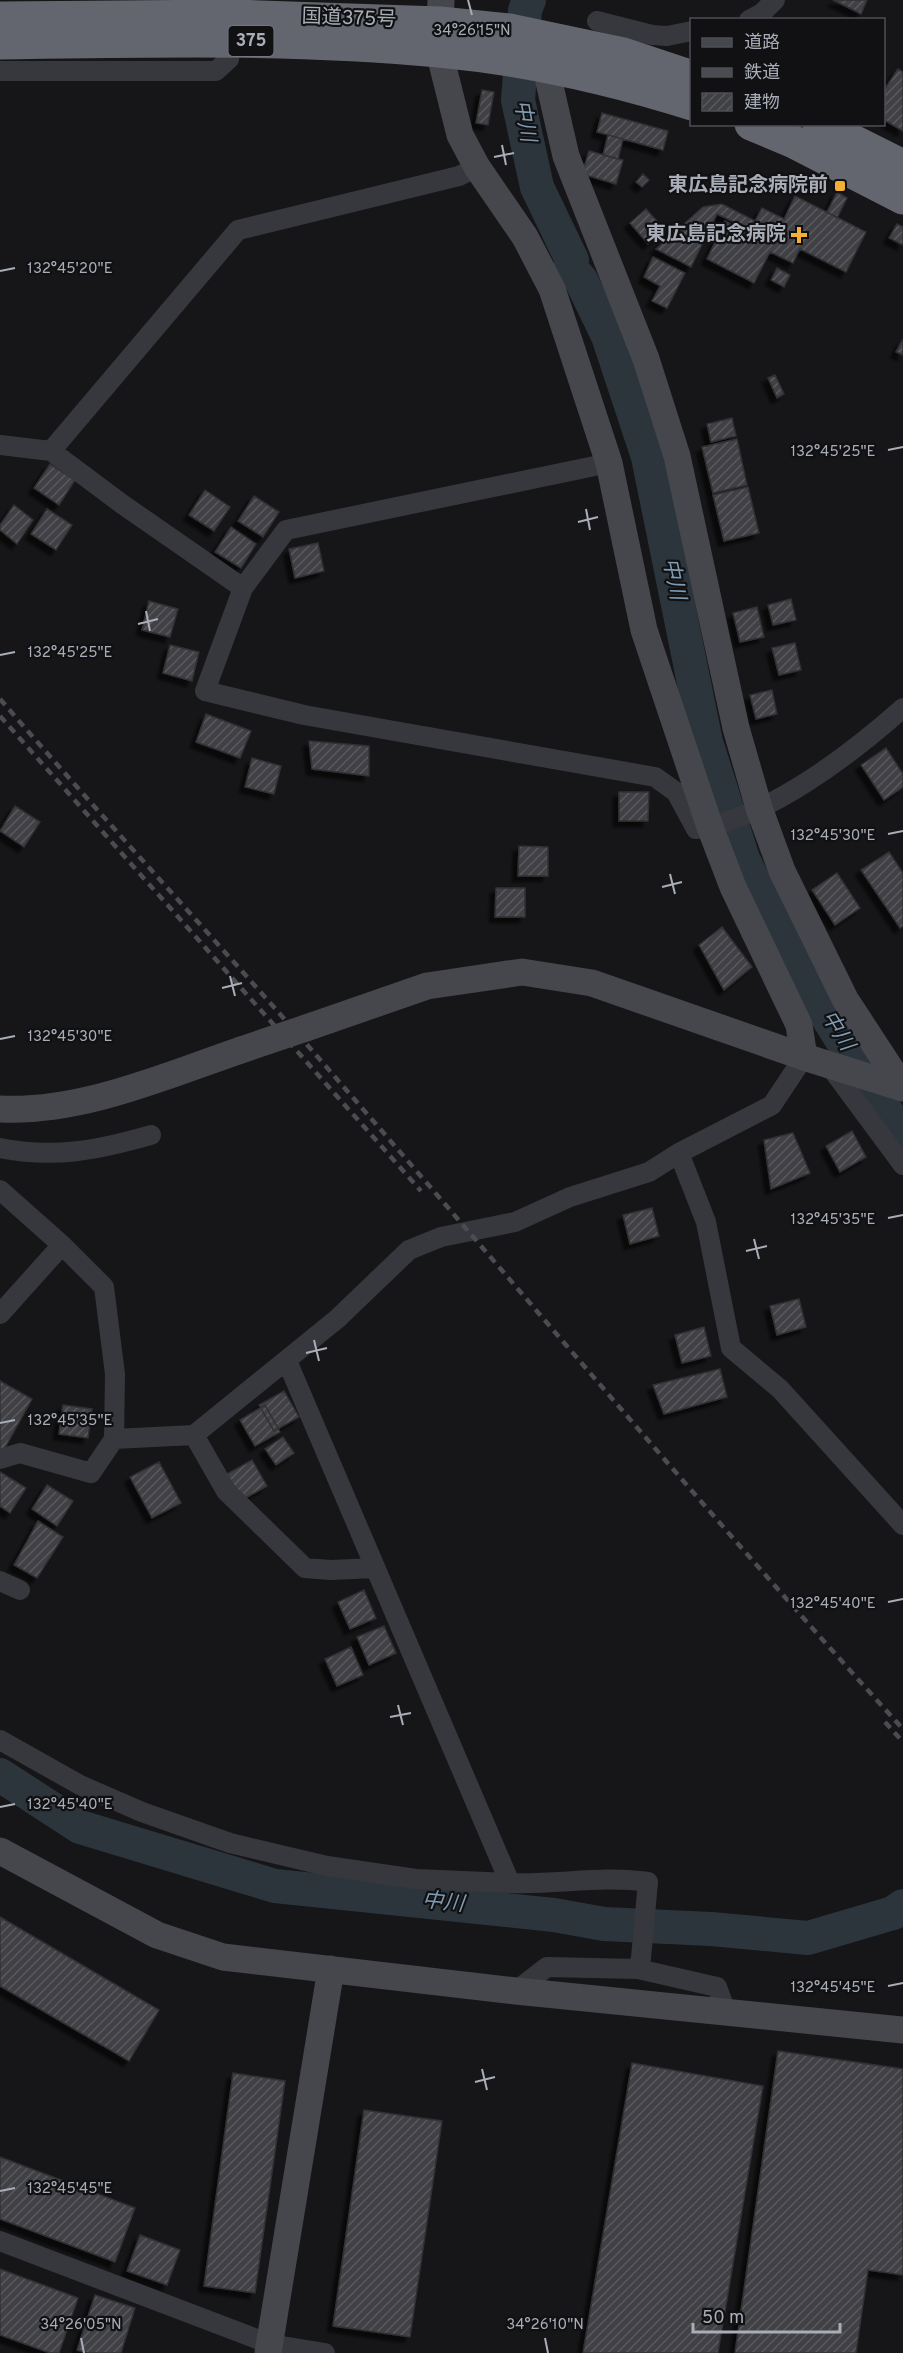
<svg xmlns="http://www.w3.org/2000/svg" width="903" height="2353" font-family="Overpass,'Noto Sans JP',sans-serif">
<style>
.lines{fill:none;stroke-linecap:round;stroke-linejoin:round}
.river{stroke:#2c353c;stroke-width:34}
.building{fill:url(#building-hatch);stroke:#303034;stroke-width:1.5;filter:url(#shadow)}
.street{stroke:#37383d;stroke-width:20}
.secondary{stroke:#45474d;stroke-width:27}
.highway{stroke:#63666e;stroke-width:33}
.rail{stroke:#4a4c52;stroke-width:4.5;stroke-dasharray:8 6;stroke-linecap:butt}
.secondary-bridge{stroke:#45474d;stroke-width:27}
.ticks{fill:none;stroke:#a8adb8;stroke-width:2}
.poi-dot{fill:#f2b134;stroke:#111113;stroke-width:2}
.labels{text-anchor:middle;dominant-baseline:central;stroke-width:4.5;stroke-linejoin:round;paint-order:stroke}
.shield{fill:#111113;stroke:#7b7e86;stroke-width:1.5}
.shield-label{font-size:18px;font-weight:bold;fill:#a8adb8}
.street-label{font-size:20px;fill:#a8adb8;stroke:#111113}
.poi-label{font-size:20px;font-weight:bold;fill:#a8adb8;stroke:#111113;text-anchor:end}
.water-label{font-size:21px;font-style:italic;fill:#7f9bb3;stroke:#111113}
.ticks-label{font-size:15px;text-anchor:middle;fill:#a8adb8;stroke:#111113;stroke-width:4.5;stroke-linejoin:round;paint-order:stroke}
</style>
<defs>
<pattern id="building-hatch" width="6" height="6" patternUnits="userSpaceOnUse" patternTransform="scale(1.5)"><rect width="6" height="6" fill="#404145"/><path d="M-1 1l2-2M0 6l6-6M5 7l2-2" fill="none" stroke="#595a5e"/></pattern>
<filter id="shadow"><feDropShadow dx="-5.5" dy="5.5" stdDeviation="1.5" flood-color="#0009"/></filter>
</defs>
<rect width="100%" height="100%" fill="#161618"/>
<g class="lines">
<path class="river" d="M529 0 525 10 518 100 537 187 572 260 570 268 581 280 608 336 648 457 706 742 743 859 792 960 891 1119 903 1135
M0 1775 80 1827 275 1886 554 1915 604 1924 711 1929 808 1938 893 1913 903 1906"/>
</g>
<path class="building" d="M833 0H867L861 14Z
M898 69 903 72V131L884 120V90Z
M482 90 494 92 488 125 476 123Z
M602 113 668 131 663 150 597 132Z
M608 135 623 139 618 159 603 155Z
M589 151 623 160 616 184 582 174Z
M643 174 649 180 642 187 636 182Z
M837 192 847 198 837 218 827 212Z
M795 196 866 232 846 272 800 249 793 263 770 252 754 283 707 259 725 221 749 233 751 230 717 214 691 267 656 249 703 207 722 204 755 221 762 208 784 219Z
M646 209 665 230 648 244 630 223Z
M897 224 903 227V245L889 238Z
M653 257 685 273 667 308 652 301 660 286 644 277Z
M777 268 790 275 784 287 771 280Z
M903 339V355L896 352Z
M775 375 784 394 777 398 768 378Z
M732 418 736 436 711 442 707 424Z
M737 439 747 485 713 493 702 447Z
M50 464 75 480 59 505 34 488Z
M748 487 759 533 724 541 713 495Z
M205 490 230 507 214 531 189 515Z
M254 496 279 512 263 537 238 521Z
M14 505 33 520 17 544 0 530V525Z
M47 509 72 525 56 550 31 534Z
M231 527 256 544 241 568 215 552Z
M318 543 324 571 295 578 289 549Z
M791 599 796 620 773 625 768 605Z
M149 601 178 609 170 637 142 630Z
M757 607 764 637 740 642 733 613Z
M795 643 801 670 779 675 772 648Z
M170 645 199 652 192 681 163 673Z
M772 690 777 714 756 719 750 695Z
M206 714 251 731 240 758 196 742Z
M309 741 369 746V776L312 769Z
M886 748 903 774V787L884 800 861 765Z
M252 758 281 766 274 794 245 787Z
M619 792H649L648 821H619Z
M15 806 40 822 24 847 0 831Z
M519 846 548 847V876H518Z
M889 852 903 873V926L900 928 861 870Z
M837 873 860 908 835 925 812 890Z
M496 888H525V917H495Z
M722 927 752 967 724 990 699 945Z
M852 1131 866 1157 840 1172 826 1146Z
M793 1133 810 1173 771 1189 764 1140Z
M652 1208 659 1236 630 1244 623 1215Z
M799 1299 806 1327 777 1335 770 1306Z
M704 1327 711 1356 682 1363 675 1335Z
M720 1369 727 1397 664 1414 653 1385Z
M0 1381 32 1399 1 1455 0 1454Z
M284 1391 299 1417 274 1431 259 1405Z
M63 1405 92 1409 88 1438 59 1434Z
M265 1405 280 1432 255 1446 240 1420Z
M283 1437 294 1453 276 1465 265 1449Z
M252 1460 267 1486 242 1500 227 1474Z
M159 1462 181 1503 152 1518 130 1477Z
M0 1472 26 1488 10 1513 0 1506Z
M47 1485 73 1501 57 1526 32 1509Z
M38 1521 63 1537 37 1578 14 1565Z
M364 1590 376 1618 350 1629 338 1602Z
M384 1626 396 1653 369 1665 357 1637Z
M351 1647 363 1675 337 1686 325 1659Z
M0 1917 159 2010 129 2061 0 1986Z
M778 2051 903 2069V2275L868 2270 856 2353H735Z
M632 2063 763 2086 718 2353H583Z
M233 2073 285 2081 255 2293 204 2286Z
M364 2110 442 2121 410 2337 333 2326Z
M0 2157 135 2208 115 2262 0 2219Z
M140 2235 180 2250 167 2285 127 2271Z
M0 2269 78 2298 59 2353H50L0 2335Z
M95 2295 135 2308 121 2353H87L77 2350Z"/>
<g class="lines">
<path class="street" d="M749 20 762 13 775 0
M597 21 652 35 667 36 692 31
M0 71H216L229 59 232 41
M0 445 51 451 122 504 243 588 205 691 304 715 655 777 676 792 696 829C768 818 850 755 903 708
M51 451 238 230 459 176 477 167
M243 588 286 530 609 463
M829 1065 903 1165
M0 1148C55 1159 98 1150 151 1135
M679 1153 706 1222 731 1348 780 1389 903 1525
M0 1190 62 1245 104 1287 115 1374 114 1439 194 1435 337 1319 409 1250 441 1237 515 1222 570 1197 649 1172 679 1153 772 1105 804 1057
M0 1314 62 1245
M287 1361 510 1883C557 1885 602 1875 648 1882L641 1958 638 1969
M194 1435 226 1491 305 1568 331 1570 375 1568
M0 1459 20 1453 91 1473 114 1439
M0 1581 20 1590
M0 1740 80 1785 142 1812 230 1843 327 1866 416 1879 510 1883
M516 1991 547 1967 638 1969 717 1987 726 2012
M0 2241 270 2344 325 2353"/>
<path class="secondary" d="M441 0 439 51 460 135 477 167 525 237 552 289 609 463 644 630 710 827 733 887 799 1025 804 1057
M554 68 549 82 566 156 646 359 677 456 736 728 759 808 782 871 845 999 903 1088
M306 1028 427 986 522 972 592 983 804 1057 903 1088
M0 1109C81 1113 165 1076 241 1050
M0 1851 157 1935 223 1957 516 1991 903 2030
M268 2353 331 1969"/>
<path class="highway" d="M0 18 235 16 440 23 509 30 623 54 692 77
M0 43C146 41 293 37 439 51 525 59 609 78 692 104
M751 124 794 142 903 198
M819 124 903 166"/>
<path class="rail" d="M0 699C112 829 230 955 342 1085 529 1300 711 1518 903 1729
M0 716 421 1191
M885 1722 903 1742"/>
<path class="secondary-bridge" d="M241 1050 306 1028"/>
</g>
<path class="ticks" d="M468 0 472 15M502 145 506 165M494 157 514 153M0 271 15 268M888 450 903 447M586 509 590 530M578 522 598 517M146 611 150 631M138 624 158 619M0 655 15 652M888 834 903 831M670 874 675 894M662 887 682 882M230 976 235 996M222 988 242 983M0 1039 15 1036M888 1218 903 1215M754 1239 759 1259M746 1251 767 1246M314 1340 319 1361M306 1353 327 1348M0 1423 15 1420M888 1602 903 1599M398 1705 403 1725M390 1717 411 1713M0 1807 15 1804M888 1986 903 1983M482 2069 487 2090M475 2082 495 2077M0 2191 15 2188M81 2338 84 2353M545 2338 548 2353"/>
<g class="poi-dot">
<rect x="834" y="180" width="12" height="12" rx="3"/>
<path d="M796 226h6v6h6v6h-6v6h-6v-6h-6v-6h6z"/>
</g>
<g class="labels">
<rect class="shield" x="228.5" y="26" width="45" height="30" rx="4.5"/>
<g class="shield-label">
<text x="251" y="41">375</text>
</g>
<g class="street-label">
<text transform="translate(349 19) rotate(2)">国道375号</text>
</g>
<g class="poi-label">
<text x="828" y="186">東広島記念病院前</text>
<text x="786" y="235">東広島記念病院</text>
</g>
<g class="water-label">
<text transform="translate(524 121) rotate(80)">中川</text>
<text transform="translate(673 579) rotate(78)">中川</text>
<text transform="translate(837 1031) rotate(58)">中川</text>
<text transform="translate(443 1903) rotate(6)">中川</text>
</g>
</g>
<g class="ticks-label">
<text x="472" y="35">34°26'15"N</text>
<text x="70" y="273">132°45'20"E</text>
<text x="833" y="456">132°45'25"E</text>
<text x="70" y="657">132°45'25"E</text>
<text x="833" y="840">132°45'30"E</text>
<text x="70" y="1041">132°45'30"E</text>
<text x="833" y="1224">132°45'35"E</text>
<text x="70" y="1425">132°45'35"E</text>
<text x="833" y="1608">132°45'40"E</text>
<text x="70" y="1809">132°45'40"E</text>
<text x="833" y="1992">132°45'45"E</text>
<text x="70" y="2193">132°45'45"E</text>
<text x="81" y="2329">34°26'05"N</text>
<text x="545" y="2329">34°26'10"N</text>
</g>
<rect x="690" y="18" width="195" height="108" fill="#111113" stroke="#4d4f55" stroke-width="1.5"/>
<rect x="702" y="38" width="30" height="9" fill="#45474d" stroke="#4d4f55" stroke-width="1.5"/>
<text x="744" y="48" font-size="18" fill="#a8adb8">道路</text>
<rect x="702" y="68" width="30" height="9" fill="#4a4c52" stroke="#4d4f55" stroke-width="1.5"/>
<text x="744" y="78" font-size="18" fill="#a8adb8">鉄道</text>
<rect x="702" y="93" width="30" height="18" fill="url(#building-hatch)" stroke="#4d4f55" stroke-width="1.5"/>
<text x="744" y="108" font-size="18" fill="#a8adb8">建物</text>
<path d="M693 2323v9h147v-9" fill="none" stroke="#a8adb8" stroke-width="3"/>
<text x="702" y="2323" font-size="18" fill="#a8adb8" stroke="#111113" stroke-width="4.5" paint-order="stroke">50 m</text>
</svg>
